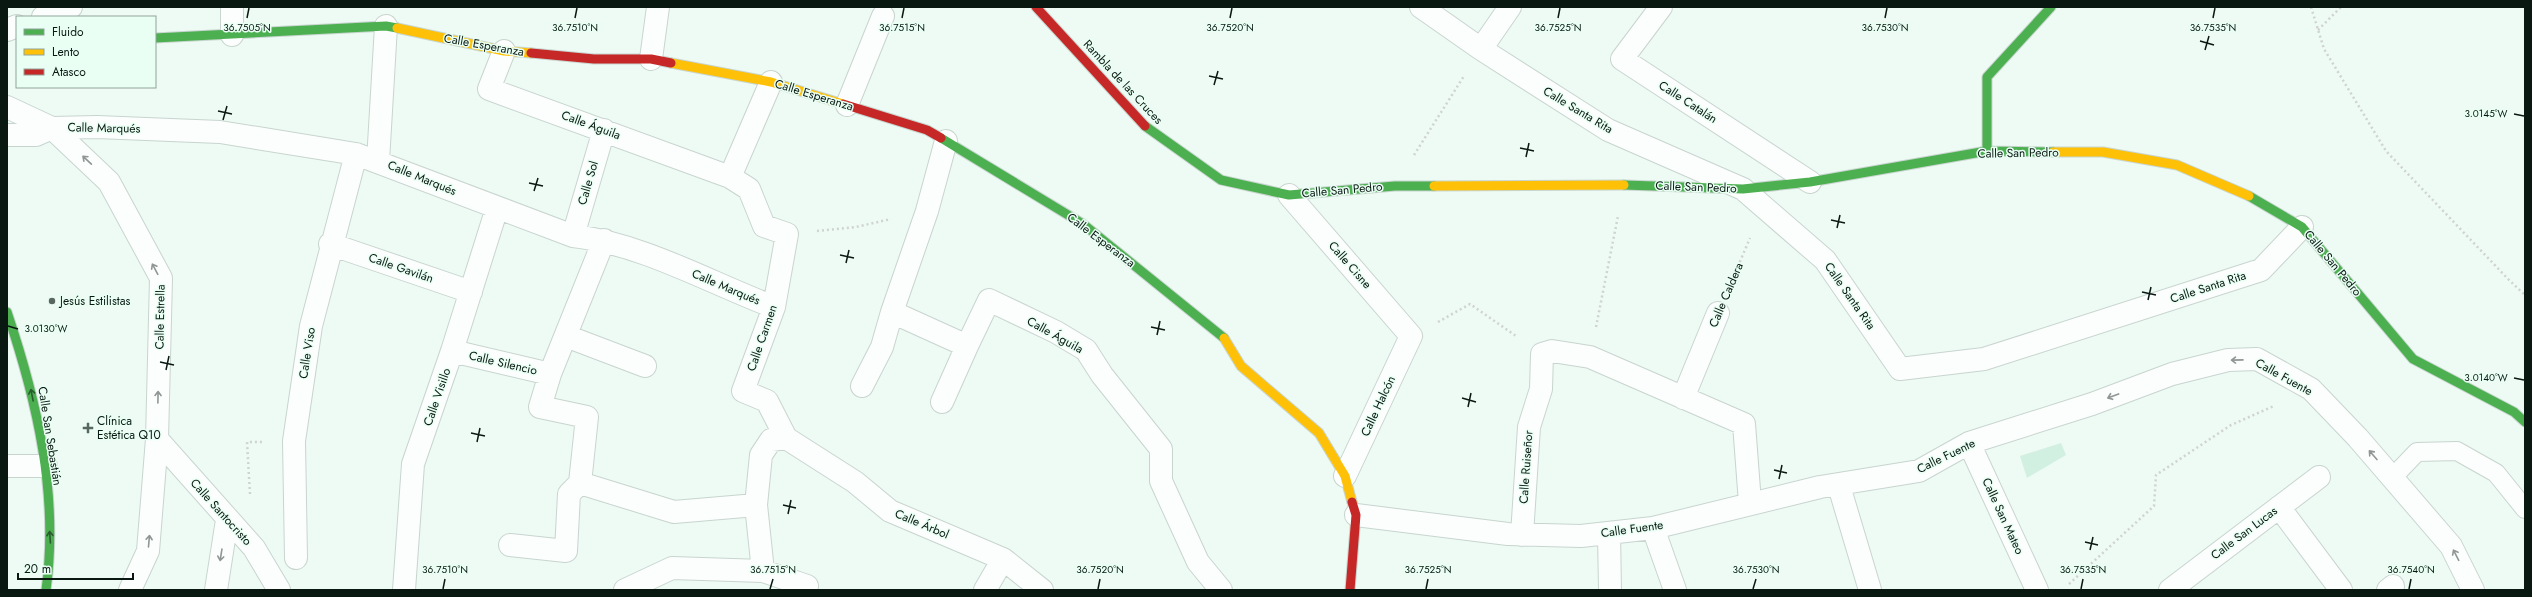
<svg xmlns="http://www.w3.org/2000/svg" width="2532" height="597" font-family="Jost,sans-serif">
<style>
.green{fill:#d1f0e2}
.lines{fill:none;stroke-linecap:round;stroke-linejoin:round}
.lane-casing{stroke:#c8d5cf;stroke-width:20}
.street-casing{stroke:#c8d5cf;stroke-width:24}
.fast-casing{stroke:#c8d5cf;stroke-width:11}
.slow-casing{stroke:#c8d5cf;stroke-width:11}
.jam-casing{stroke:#c8d5cf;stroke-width:11}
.path{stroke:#cfd3d1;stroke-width:2.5;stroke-dasharray:2 3;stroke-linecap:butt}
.lane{stroke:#fcfefd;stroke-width:18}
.street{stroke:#fcfefd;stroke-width:22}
.fast{stroke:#4caf50;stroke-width:9}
.slow{stroke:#ffc107;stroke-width:9}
.jam{stroke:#c62828;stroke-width:9}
.oneway{stroke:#8f9693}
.oneway2{stroke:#285c2e}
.ticks{fill:none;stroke:#0a1812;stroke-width:1.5}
.poi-dot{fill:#5a6761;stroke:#e9fff4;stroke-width:1.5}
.labels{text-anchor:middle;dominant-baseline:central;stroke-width:3;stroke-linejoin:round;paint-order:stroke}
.street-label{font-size:12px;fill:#0a1812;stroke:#e9fff4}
.poi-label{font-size:12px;fill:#0a1812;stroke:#e9fff4;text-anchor:start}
.ticks-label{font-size:10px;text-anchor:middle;fill:#0a1812;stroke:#e9fff4;stroke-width:3;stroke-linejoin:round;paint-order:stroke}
</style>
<rect width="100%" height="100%" fill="#eefaf4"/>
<path class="green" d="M2061 443 2066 455 2027 478 2020 456Z"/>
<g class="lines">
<defs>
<path id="lane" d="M2393 477 2417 452 2457 451 2496 473 2525 509"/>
<path id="street" d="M232 7V35
M1421 7 1481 49 1608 130 1743 189 1825 260 1900 369 1984 359 2261 270 2302 227
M1661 7 1622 59 1810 182
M43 17 71 7
M7 30 17 26
M1481 49 1510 7
M504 51 489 89 730 177
M651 59 658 7
M847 105 883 16
M7 107 52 128 109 182 161 278 157 439 148 551 130 590
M7 135H36L52 128 97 127 220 132 356 154 573 236C643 244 708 282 774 307
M946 141 927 211 892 312 967 346 989 300 1056 332 1086 350 1102 375 1161 449V481L1198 562 1221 590
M378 161 386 26
M1289 195 1411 336 1345 476
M573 236 604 130
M330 244 471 292
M566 336 645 366
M452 351 550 374 540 407 587 417 580 483 674 512 756 505
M550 374 604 240
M862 386 882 347 892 312
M1683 398 1718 313
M942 402 967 346
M786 438 855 482 890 511 1003 559 1042 590
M157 439 254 548 279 590
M1969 443 2037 590
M7 466H46
M1839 486 1870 590
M2279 507 2341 590
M1356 515 1508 534 1581 536 1653 528 1820 487 1919 471 1969 443 2092 404 2172 374 2228 360 2257 359 2311 389 2358 438 2451 546 2473 590
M1653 528 1675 590
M1609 533 1610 590
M1522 535 1529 427 1541 389 1542 354 1552 351 1590 357 1744 424 1750 503
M510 545 566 551 569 494 580 483
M296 558 294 441 311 326 356 154
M763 571 756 505 761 455 771 440 786 438 767 401 743 391 774 307 787 234 764 226 749 189 730 177 771 82
M216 590 227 520
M404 590 413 464 452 351 497 208
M625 590 672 568 763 571 807 586 804 590
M985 590 1003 559
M2170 590 2319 477
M2388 590 2393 586"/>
<path id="fast" d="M155 38 386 26 397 28
M1145 126 1221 180 1289 195 1395 186H1434
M941 138 1083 224 1224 338
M1987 151V77L2051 7
M1624 185 1743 189 1810 182 1987 151 2053 152
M2249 196 2302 227 2413 359 2514 412 2525 422
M7 312C37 401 59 495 46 590"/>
<path id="slow" d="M397 28 504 51 531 53
M671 63 771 82 843 104
M2053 152H2103L2177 165 2249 196
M1434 186 1624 185
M1224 338 1241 366 1319 433 1345 476 1352 502"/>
<path id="jam" d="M1036 7 1145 126
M531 53 594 59H651L671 63
M843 104 927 130 941 138
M1350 590 1356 515 1352 502"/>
</defs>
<use href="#lane" class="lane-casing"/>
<use href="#street" class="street-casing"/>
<use href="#fast" class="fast-casing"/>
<use href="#slow" class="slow-casing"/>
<use href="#jam" class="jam-casing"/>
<path class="path" d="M2311 7 2324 49 2386 151 2509 280 2525 295
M2318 30 2341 7
M1414 155 1464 76
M817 231 856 227 891 219
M1730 285 1750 238
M1438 322 1470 304 1516 336
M1596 327 1618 216
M250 494 247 442H263
M2069 584 2154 506 2156 475 2231 425 2274 406"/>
<use href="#lane" class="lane"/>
<use href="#street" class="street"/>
<use href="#fast" class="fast"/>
<use href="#slow" class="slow"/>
<use href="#jam" class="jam"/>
</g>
<defs><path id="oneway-shaft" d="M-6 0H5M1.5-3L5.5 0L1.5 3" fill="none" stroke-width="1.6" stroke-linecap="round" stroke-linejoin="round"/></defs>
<g class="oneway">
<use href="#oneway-shaft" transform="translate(87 160) rotate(-137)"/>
<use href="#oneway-shaft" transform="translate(155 269) rotate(-118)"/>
<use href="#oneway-shaft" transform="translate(2237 360) rotate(179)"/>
<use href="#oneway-shaft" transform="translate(2113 396) rotate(160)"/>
<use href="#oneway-shaft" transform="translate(158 397) rotate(-89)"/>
<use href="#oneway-shaft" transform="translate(2373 455) rotate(-131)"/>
<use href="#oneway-shaft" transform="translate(149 541) rotate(-85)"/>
<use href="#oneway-shaft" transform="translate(221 555) rotate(99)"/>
<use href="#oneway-shaft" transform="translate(2456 555) rotate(-117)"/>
</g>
<g class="oneway2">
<use href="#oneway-shaft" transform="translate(32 395) rotate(-101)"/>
<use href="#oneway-shaft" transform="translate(50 537) rotate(-94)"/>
</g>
<path class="ticks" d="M247 18 249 8M575 18 577 8M902 18 904 8M1230 18 1232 8M1558 18 1560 8M1885 18 1887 8M2213 18 2215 8M2200 41 2214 45M2205 50 2209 36M1209 76 1223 79M1214 85 1218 71M218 111 232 114M2514 114 2524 116M223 120 227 106M1520 148 1534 151M1526 157 1529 143M529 183 543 186M534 191 538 178M1831 220 1845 223M1837 228 1840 215M840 255 854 258M846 263 849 250M2142 292 2156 295M2148 300 2151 287M8 326 18 329M1151 327 1165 330M1157 335 1160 321M160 362 174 365M166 370 169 356M2514 378 2524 380M1462 398 1476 402M1468 407 1471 393M471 433 485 436M477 442 480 428M1774 470 1787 473M1779 479 1782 465M783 505 796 508M788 514 791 500M2085 542 2098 545M2090 550 2093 537M443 589 445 579M770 589 773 579M1098 589 1100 579M1426 589 1428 579M1753 589 1756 579M2081 589 2083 579M2409 589 2411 579"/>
<g class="poi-dot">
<circle cx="52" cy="301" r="4"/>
<path d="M86 422h4v4h4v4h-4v4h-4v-4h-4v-4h4z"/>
</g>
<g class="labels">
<g class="street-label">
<text transform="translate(484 45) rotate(10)">Calle Esperanza</text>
<text transform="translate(1123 82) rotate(47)">Rambla de las Cruces</text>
<text transform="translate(814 95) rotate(17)">Calle Esperanza</text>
<text transform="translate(1688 102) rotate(33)">Calle Catalán</text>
<text transform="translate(1578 110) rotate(31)">Calle Santa Rita</text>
<text transform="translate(591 125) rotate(20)">Calle Águila</text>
<text transform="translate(104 128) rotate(1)">Calle Marqués</text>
<text transform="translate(2018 153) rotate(-1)">Calle San Pedro</text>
<text transform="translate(422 178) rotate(22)">Calle Marqués</text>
<text transform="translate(588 183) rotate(-74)">Calle Sol</text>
<text transform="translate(1696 187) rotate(2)">Calle San Pedro</text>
<text transform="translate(1342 190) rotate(-5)">Calle San Pedro</text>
<text transform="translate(1101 240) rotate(37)">Calle Esperanza</text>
<text transform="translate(2333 263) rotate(50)">Calle San Pedro</text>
<text transform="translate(1350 265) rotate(49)">Calle Cisne</text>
<text transform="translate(401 268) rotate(19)">Calle Gavilán</text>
<text transform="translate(726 287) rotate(23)">Calle Marqués</text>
<text transform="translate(2208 287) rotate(-18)">Calle Santa Rita</text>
<text transform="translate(1726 295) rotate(-67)">Calle Caldera</text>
<text transform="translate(1850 296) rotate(55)">Calle Santa Rita</text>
<text transform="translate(160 317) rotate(-89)">Calle Estrella</text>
<text transform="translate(1055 335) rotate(29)">Calle Águila</text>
<text transform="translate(762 338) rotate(-71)">Calle Carmen</text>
<text transform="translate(307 353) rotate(-81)">Calle Viso</text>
<text transform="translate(503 363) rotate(13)">Calle Silencio</text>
<text transform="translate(2284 377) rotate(29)">Calle Fuente</text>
<text transform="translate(437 397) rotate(-71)">Calle Visillo</text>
<text transform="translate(1378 406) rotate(-65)">Calle Halcón</text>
<text transform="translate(50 436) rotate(81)">Calle San Sebastián</text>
<text transform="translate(1946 456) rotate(-26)">Calle Fuente</text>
<text transform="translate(1526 467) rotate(-86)">Calle Ruiseñor</text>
<text transform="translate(221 512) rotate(48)">Calle Santocristo</text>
<text transform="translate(2003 516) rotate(65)">Calle San Mateo</text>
<text transform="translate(922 524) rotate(23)">Calle Árbol</text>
<text transform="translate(1632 529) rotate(-8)">Calle Fuente</text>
<text transform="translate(2244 533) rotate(-37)">Calle San Lucas</text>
</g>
<g class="poi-label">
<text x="60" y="301">Jesús Estilistas</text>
<text x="97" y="421">Clínica<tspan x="97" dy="14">Estética Q10</tspan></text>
</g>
</g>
<g class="ticks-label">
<text x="247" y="31">36.7505°N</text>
<text x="575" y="31">36.7510°N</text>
<text x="902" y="31">36.7515°N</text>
<text x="1230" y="31">36.7520°N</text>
<text x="1558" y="31">36.7525°N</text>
<text x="1885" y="31">36.7530°N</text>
<text x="2213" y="31">36.7535°N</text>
<text x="2486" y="117">3.0145°W</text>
<text x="46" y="332">3.0130°W</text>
<text x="2486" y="381">3.0140°W</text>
<text x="445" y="573">36.7510°N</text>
<text x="773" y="573">36.7515°N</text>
<text x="1100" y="573">36.7520°N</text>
<text x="1428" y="573">36.7525°N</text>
<text x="1756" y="573">36.7530°N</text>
<text x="2083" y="573">36.7535°N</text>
<text x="2411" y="573">36.7540°N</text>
</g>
<rect width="2532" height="597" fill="none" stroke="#0a1812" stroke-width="16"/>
<rect x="16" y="16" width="140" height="72" fill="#e9fff4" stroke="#90a39a"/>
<rect x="24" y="29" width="20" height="6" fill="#4caf50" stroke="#90a39a"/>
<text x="52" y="36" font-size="12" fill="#0a1812">Fluido</text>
<rect x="24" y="49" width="20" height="6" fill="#ffc107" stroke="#90a39a"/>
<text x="52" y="56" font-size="12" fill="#0a1812">Lento</text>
<rect x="24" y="69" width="20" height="6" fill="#c62828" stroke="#90a39a"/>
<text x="52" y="76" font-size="12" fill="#0a1812">Atasco</text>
<path d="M18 573v6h115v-6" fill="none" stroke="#0a1812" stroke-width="2"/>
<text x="24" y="573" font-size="12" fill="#0a1812" stroke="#e9fff4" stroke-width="3" paint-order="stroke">20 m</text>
</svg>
